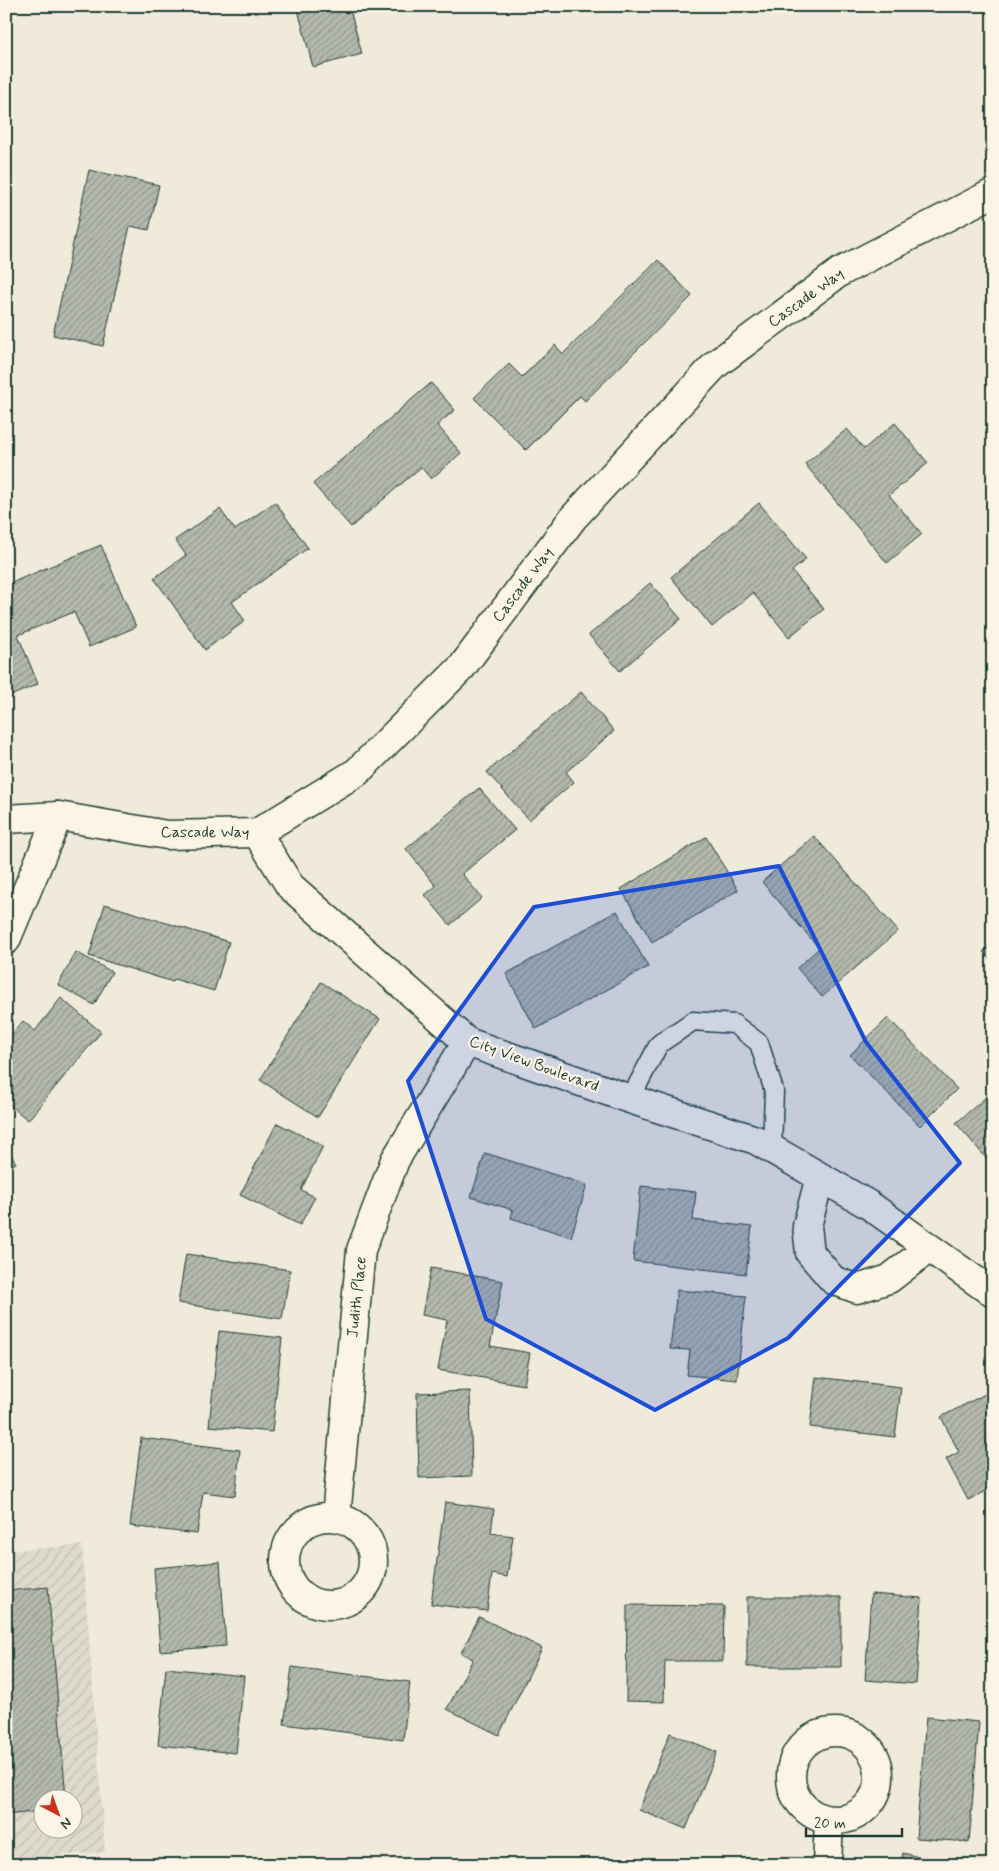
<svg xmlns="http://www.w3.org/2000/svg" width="999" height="1871" font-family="Mynerve,sans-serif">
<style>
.industrial{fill:url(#industrial-furrows);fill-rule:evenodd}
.building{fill:url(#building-hatch);stroke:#1f3d34}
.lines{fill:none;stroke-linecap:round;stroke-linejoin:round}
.lane-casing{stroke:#1f3d34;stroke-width:21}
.street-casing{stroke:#1f3d34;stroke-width:31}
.secondary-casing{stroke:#1f3d34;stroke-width:31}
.lane{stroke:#fcf5e5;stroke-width:18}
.street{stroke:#fcf5e5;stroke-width:28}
.secondary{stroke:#fcf5e5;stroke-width:28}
.marked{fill:#1d4ed8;fill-opacity:0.2;stroke:#1d4ed8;stroke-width:4;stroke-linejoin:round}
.labels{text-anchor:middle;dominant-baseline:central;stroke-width:4.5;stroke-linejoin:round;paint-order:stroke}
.street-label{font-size:16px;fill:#1f3d34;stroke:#fcf5e5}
</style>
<defs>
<pattern id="industrial-furrows" width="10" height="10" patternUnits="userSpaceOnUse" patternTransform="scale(1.25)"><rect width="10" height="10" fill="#dedbcc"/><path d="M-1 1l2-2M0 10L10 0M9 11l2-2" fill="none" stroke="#bebdb0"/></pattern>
<pattern id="building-hatch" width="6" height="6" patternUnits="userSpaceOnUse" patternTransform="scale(1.25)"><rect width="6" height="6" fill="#b5b9ad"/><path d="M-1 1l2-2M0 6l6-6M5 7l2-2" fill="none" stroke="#93988e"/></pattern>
</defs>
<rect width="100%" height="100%" fill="#efeada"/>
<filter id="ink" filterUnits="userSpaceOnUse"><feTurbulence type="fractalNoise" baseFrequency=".02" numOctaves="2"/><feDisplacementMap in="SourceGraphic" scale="10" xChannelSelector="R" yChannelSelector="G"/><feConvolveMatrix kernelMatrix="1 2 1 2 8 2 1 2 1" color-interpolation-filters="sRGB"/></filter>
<g filter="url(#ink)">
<path class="industrial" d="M82 1545 105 1852 6 1860V1551ZM42 1798H72V1828H42Z"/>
<path class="building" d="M297 6H349L362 54 313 67Z
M89 170 159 185 149 230 130 226 103 346 53 335Z
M658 260 692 296 585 401 580 396 526 450 474 398 509 364 522 377 555 345 563 354Z
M431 383 455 410 437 425 461 453 431 479 421 467 351 527 313 484Z
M895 423 928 463 889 495 922 534 887 563 805 464 847 429 864 449Z
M275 502 308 548 232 602 245 621 205 650 154 578 186 555 175 540 220 509 235 530Z
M759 503 806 559 792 571 824 609 789 637 753 593 712 627 671 577Z
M101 545 136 627 89 647 74 612 18 635 38 684 6 698V585Z
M650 583 681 619 620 671 589 635Z
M581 692 614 731 566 772 574 782 529 820 487 772Z
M479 788 515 830 462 874 482 898 450 925 425 895 436 886 406 849Z
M814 836 898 931 822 997 797 968 819 948 762 882Z
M706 837 738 890 652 942 621 889Z
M105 904 229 942 214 991 174 979 173 982 89 956Z
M617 911 648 967 536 1029 506 974Z
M993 943V963L983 952Z
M76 952 112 972 94 1005 58 985Z
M321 982 380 1019 318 1117 260 1080Z
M61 998 101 1032 28 1120 6 1102V1041L23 1021 35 1031Z
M888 1018 957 1089 920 1126 850 1055Z
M993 1091V1166L956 1123Z
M277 1123 323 1146 301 1190 315 1197 300 1225 240 1195Z
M6 1146 16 1163 6 1169Z
M485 1153 587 1185 571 1237 511 1218 513 1210 471 1197Z
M641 1186 696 1192 693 1220 752 1227 746 1274 633 1261Z
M186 1254 290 1270 282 1319 178 1303Z
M431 1268 503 1281 490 1346 530 1353 524 1385 438 1370 447 1320 422 1315Z
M677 1290 746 1296 737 1380 687 1375 690 1350 670 1349Z
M219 1331 282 1338 272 1432 209 1426Z
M816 1377 901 1387 895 1437 810 1427Z
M470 1391 472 1476 419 1478 417 1393Z
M989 1392 993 1400V1487L968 1500 946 1459 959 1452 941 1417Z
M141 1438 240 1450 235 1496 203 1492 197 1534 130 1526Z
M445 1502 494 1509 491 1533 513 1536 507 1577 492 1574 487 1611 431 1604Z
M220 1562 226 1646 160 1651 154 1568Z
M48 1587 66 1798H42V1811L6 1815V1591Z
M871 1594 922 1598 916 1684 865 1680Z
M747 1597H841V1667H747Z
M627 1605 724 1606 723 1661H665L664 1702 626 1701Z
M479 1617 542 1648 499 1735 447 1709 473 1659 461 1653Z
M292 1667 410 1682 403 1740 284 1724Z
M166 1668 244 1676 236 1753 158 1745Z
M926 1717 979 1722 969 1842 916 1838Z
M670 1733 717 1752 686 1829 639 1810Z
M903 1853 949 1865H900Z"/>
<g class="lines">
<defs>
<path id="lane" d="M630 1099 659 1044 693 1021 734 1024 759 1043 774 1091 772 1149"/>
<path id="street" d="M257 833 290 886 467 1042 630 1099 756 1140 869 1205 993 1293
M6 940 58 816
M820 1177 807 1226 810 1253 833 1280 857 1289 889 1279 929 1248
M336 1517 361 1250 395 1160 467 1042
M285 1561a44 44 0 1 1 88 0a44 44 0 1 1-88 0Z
M791 1776a44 44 0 1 1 88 0a44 44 0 1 1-88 0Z
M827 1865 829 1820"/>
<path id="secondary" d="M6 819 58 816 167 835 257 833 357 772 462 667 573 518 716 364 840 272 993 193"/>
</defs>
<use href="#lane" class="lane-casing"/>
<use href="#street" class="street-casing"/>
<use href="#secondary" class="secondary-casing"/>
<use href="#lane" class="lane"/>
<use href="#street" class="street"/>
<use href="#secondary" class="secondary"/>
</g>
</g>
<path class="marked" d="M779 866 866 1042 960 1163 788 1338 655 1410 486 1319 408 1081 534 907Z"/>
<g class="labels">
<g class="street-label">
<text transform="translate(806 298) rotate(-36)">Cascade Way</text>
<text transform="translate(523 585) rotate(-53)">Cascade Way</text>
<text x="205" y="832">Cascade Way</text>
<text transform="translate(534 1064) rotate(20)">City View Boulevard</text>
<text transform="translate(357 1297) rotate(-84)">Judith Place</text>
</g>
</g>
<rect width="999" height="1871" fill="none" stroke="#fcf5e5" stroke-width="25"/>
<rect x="12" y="12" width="974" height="1846" fill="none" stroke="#1f3d34" stroke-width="2" filter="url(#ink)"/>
<g transform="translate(58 1814) rotate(139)"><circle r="24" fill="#fcf5e5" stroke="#a4ab9e"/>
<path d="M0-4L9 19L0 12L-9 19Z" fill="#c8321e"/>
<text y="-8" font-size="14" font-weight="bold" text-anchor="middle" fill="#1f3d34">N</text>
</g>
<path d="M806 1828v8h96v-8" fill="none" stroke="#1f3d34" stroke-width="2.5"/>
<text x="814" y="1828" font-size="15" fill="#1f3d34" stroke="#fcf5e5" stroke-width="4" paint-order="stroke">20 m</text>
</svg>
